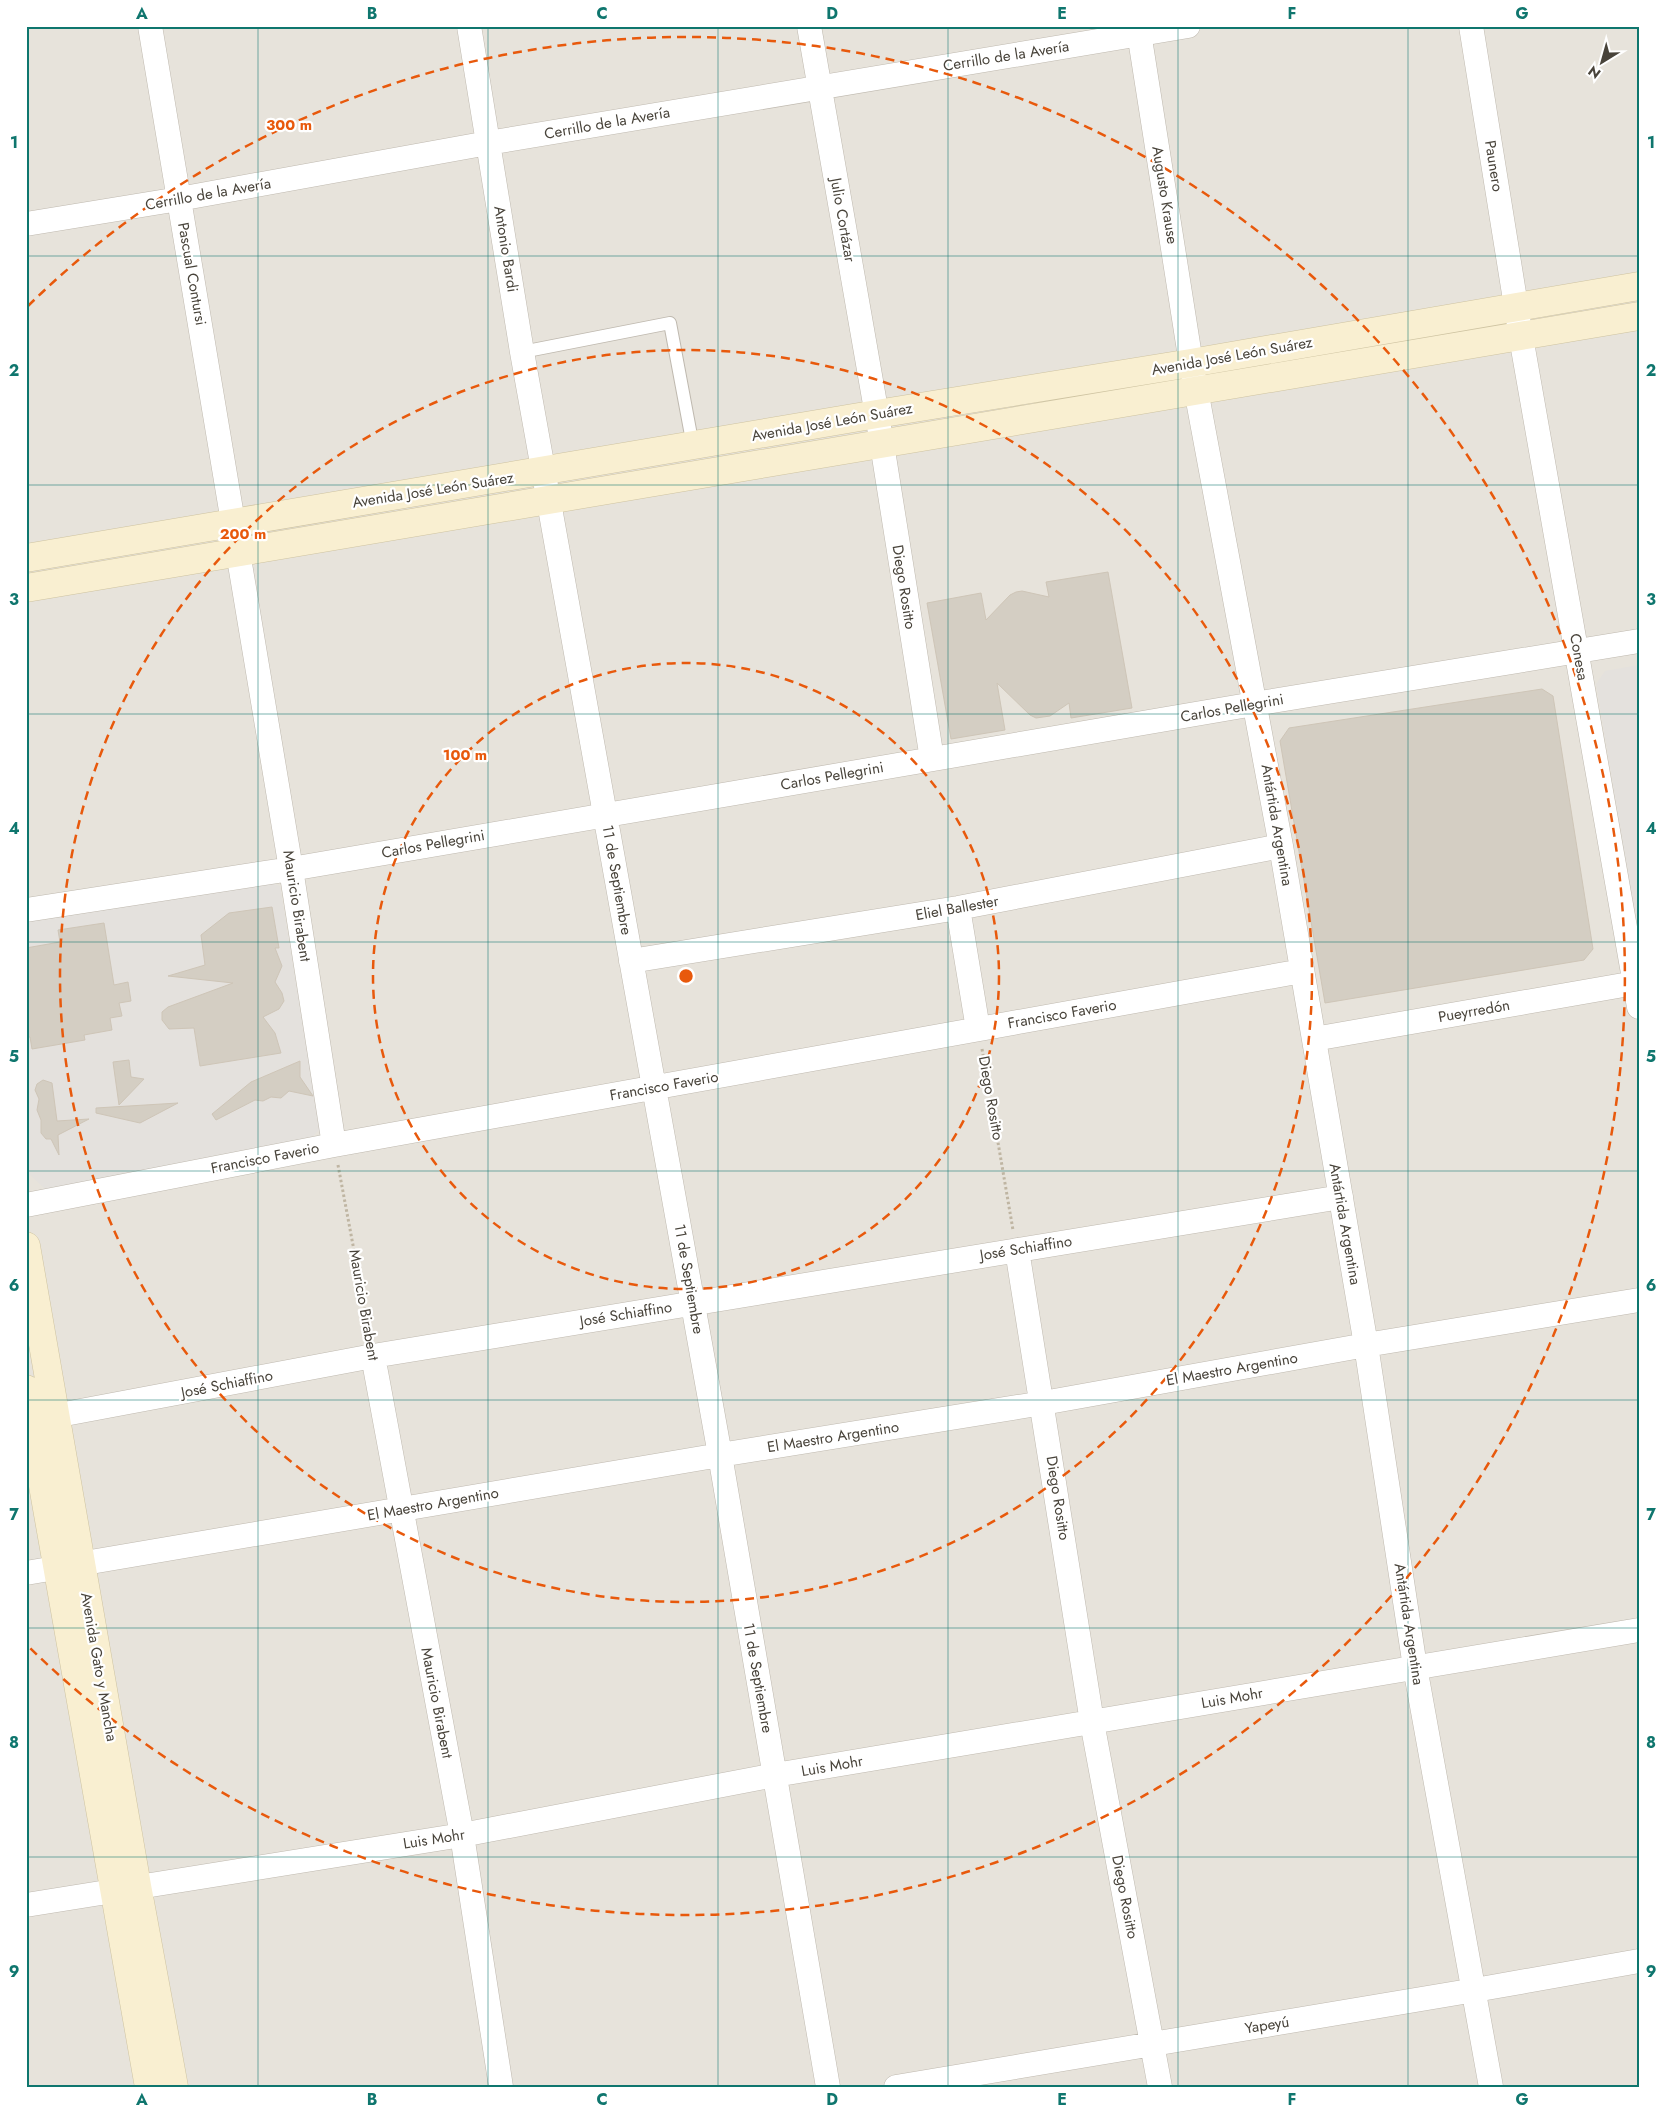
<svg xmlns="http://www.w3.org/2000/svg" width="1665" height="2113" font-family="Jost,sans-serif">
<style>
.residential{fill:#e7e3db}
.industrial{fill:#e4e1dd}
.building{fill:#d4cec3;stroke:#cec5b7}
.lines{fill:none;stroke-linecap:round;stroke-linejoin:round}
.lane-casing{stroke:#bfb9af;stroke-width:14}
.street-casing{stroke:#bfb9af;stroke-width:25}
.secondary-casing{stroke:#cec3a1;stroke-width:29}
.path{stroke:#bfb5a2;stroke-width:3;stroke-dasharray:2.5 2.5;stroke-linecap:butt}
.lane{stroke:#fff;stroke-width:12}
.street{stroke:#fff;stroke-width:24}
.secondary{stroke:#f9efd1;stroke-width:28}
.grid{fill:none;stroke:#0f766e;stroke-width:1;stroke-opacity:0.55}
.ring{fill:none;stroke:#e8590c;stroke-width:2.5;stroke-dasharray:9 6}
.labels{text-anchor:middle;dominant-baseline:central;stroke-width:4.5;stroke-linejoin:round;paint-order:stroke}
.street-label{font-size:15px;fill:#48433a;stroke:#fff}
.centre{fill:#e8590c;stroke:#fff;stroke-width:2.5}
.ring-label{font-size:15px;text-anchor:middle;font-weight:bold;fill:#e8590c;stroke:#fff;stroke-width:4.5;stroke-linejoin:round;paint-order:stroke}
.neatline{fill:none;stroke:#0f766e;stroke-width:2}
.grid-label{font-size:16px;text-anchor:middle;font-weight:bold;fill:#0f766e}
</style>
<rect width="100%" height="100%" fill="#f4f2ec"/>
<path class="residential" d="M26 26H1639V2087H26Z"/>
<path class="industrial" d="M1639 665V931H1638L1596 684 1605 671Z
M268 882 280 886 320 1129 309 1141 45 1189 26 1171V920Z"/>
<path class="building" d="M1108 572 1132 708 1071 718 1069 703 1050 716 1036 718 1030 715 997 683 1005 730 951 739 927 603 981 593 986 620 1010 595 1016 592 1022 591 1049 597 1046 582Z
M1542 689 1553 696 1593 949 1584 960 1325 1003 1280 741 1289 728Z
M272 907 279 948H275L282 966 275 982 282 993 284 1001 279 1009 263 1017 275 1033 281 1053 200 1066 194 1028 169 1029 162 1020V1012L168 1007 233 983 168 976 205 965 201 935 229 913Z
M104 923 114 985 128 982 131 1001 119 1003 122 1016 110 1018 112 1030 84 1035 85 1040 32 1049 30 1037H26V948L60 942 58 930Z
M129 1060 131 1077 144 1079 119 1105 113 1062Z
M300 1061V1077L313 1096 289 1091 281 1098 271 1097 263 1101 255 1100 216 1120 212 1114 251 1082Z
M43 1080 52 1083 57 1121 89 1119 58 1135 59 1155 51 1139H46L41 1133V1120L37 1110 39 1099 35 1090 37 1084Z
M178 1103 140 1123 96 1113V1108Z"/>
<g class="lines">
<defs>
<path id="lane" d="M522 352 670 323 693 446"/>
<path id="street" d="M150 26 291 869 334 1145
M469 26 522 352 720 1455 828 2087
M809 26 882 444 932 759
M1138 26 1191 363 1281 846 1366 1345 1415 1667 1491 2087
M1471 26 1521 337 1639 1007
M26 224 179 199 488 143 1188 26
M958 908 978 1029
M26 910 291 869 1254 704 1639 641
M631 961 958 908 1281 846
M1314 1039 1635 983
M26 1205 334 1145 1302 971
M1017 1250 1092 1722 1160 2087
M373 1356 462 1835 501 2087
M38 1419 373 1356 1341 1197
M26 1573 720 1455 1043 1403 1366 1345 1639 1300
M26 1905 462 1835 775 1775 1639 1630
M896 2087 1475 1990 1639 1961"/>
<path id="secondary" d="M26 558 877 414 1191 363 1639 286
M26 588 1639 316
M26 1246 137 1886 174 2087
M26 1389 149 2087"/>
</defs>
<use href="#lane" class="lane-casing"/>
<use href="#street" class="street-casing"/>
<use href="#secondary" class="secondary-casing"/>
<path class="path" d="M982 1049 1013 1230
M338 1165 370 1336"/>
<use href="#lane" class="lane"/>
<use href="#street" class="street"/>
<use href="#secondary" class="secondary"/>
</g>
<path class="grid" d="M258 26V2087M488 26V2087M718 26V2087M948 26V2087M1178 26V2087M1408 26V2087M26 256H1639M26 485H1639M26 714H1639M26 942H1639M26 1171H1639M26 1400H1639M26 1628H1639M26 1857H1639"/>
<g class="ring">
<circle cx="686" cy="976" r="313"/>
<circle cx="686" cy="976" r="626"/>
<path d="M28 306A939 939 0 1 1 28 1646"/>
</g>
<g class="labels">
<g class="street-label">
<text transform="translate(1006 56) rotate(-9)">Cerrillo de la Avería</text>
<text transform="translate(607 123) rotate(-10)">Cerrillo de la Avería</text>
<text transform="translate(1494 166) rotate(81)">Paunero</text>
<text transform="translate(208 194) rotate(-10)">Cerrillo de la Avería</text>
<text transform="translate(1165 195) rotate(81)">Augusto Krause</text>
<text transform="translate(843 220) rotate(80)">Julio Cortázar</text>
<text transform="translate(506 249) rotate(81)">Antonio Bardi</text>
<text transform="translate(192 274) rotate(80)">Pascual Contursi</text>
<text transform="translate(1232 356) rotate(-10)">Avenida José León Suárez</text>
<text transform="translate(832 422) rotate(-10)">Avenida José León Suárez</text>
<text transform="translate(433 490) rotate(-9)">Avenida José León Suárez</text>
<text transform="translate(904 587) rotate(81)">Diego Rositto</text>
<text transform="translate(1579 657) rotate(80)">Conesa</text>
<text transform="translate(1232 708) rotate(-10)">Carlos Pellegrini</text>
<text transform="translate(832 776) rotate(-10)">Carlos Pellegrini</text>
<text transform="translate(1277 825) rotate(80)">Antártida Argentina</text>
<text transform="translate(433 844) rotate(-10)">Carlos Pellegrini</text>
<text transform="translate(617 880) rotate(80)">11 de Septiembre</text>
<text transform="translate(297 906) rotate(81)">Mauricio Birabent</text>
<text transform="translate(957 908) rotate(-10)">Eliel Ballester</text>
<text transform="translate(1474 1011) rotate(-10)">Pueyrredón</text>
<text transform="translate(1062 1014) rotate(-10)">Francisco Faverio</text>
<text transform="translate(664 1086) rotate(-10)">Francisco Faverio</text>
<text transform="translate(991 1098) rotate(80)">Diego Rositto</text>
<text transform="translate(265 1158) rotate(-11)">Francisco Faverio</text>
<text transform="translate(1345 1224) rotate(80)">Antártida Argentina</text>
<text transform="translate(1026 1248) rotate(-9)">José Schiaffino</text>
<text transform="translate(689 1279) rotate(80)">11 de Septiembre</text>
<text transform="translate(364 1305) rotate(80)">Mauricio Birabent</text>
<text transform="translate(626 1314) rotate(-9)">José Schiaffino</text>
<text transform="translate(1232 1369) rotate(-10)">El Maestro Argentino</text>
<text transform="translate(227 1384) rotate(-11)">José Schiaffino</text>
<text transform="translate(833 1437) rotate(-9)">El Maestro Argentino</text>
<text transform="translate(1058 1498) rotate(81)">Diego Rositto</text>
<text transform="translate(433 1504) rotate(-10)">El Maestro Argentino</text>
<text transform="translate(1409 1624) rotate(81)">Antártida Argentina</text>
<text transform="translate(99 1667) rotate(80)">Avenida Gato y Mancha</text>
<text transform="translate(758 1678) rotate(80)">11 de Septiembre</text>
<text transform="translate(1232 1698) rotate(-10)">Luis Mohr</text>
<text transform="translate(437 1703) rotate(79)">Mauricio Birabent</text>
<text transform="translate(832 1766) rotate(-10)">Luis Mohr</text>
<text transform="translate(434 1839) rotate(-9)">Luis Mohr</text>
<text transform="translate(1125 1897) rotate(79)">Diego Rositto</text>
<text transform="translate(1267 2025) rotate(-9)">Yapeyú</text>
</g>
</g>
<circle cx="686" cy="976" r="8" class="centre"/>
<g class="ring-label">
<text x="289" y="130">300 m</text>
<text x="243" y="539">200 m</text>
<text x="465" y="760">100 m</text>
</g>
<rect width="1665" height="2113" fill="none" stroke="#ffffff" stroke-width="55"/>
<g transform="translate(1602 62) rotate(217)" stroke="#ffffff" stroke-width="4" paint-order="stroke">
<path d="M0-4L9 19L0 12L-9 19Z" fill="#48433a"/>
<text y="-8" font-size="14" font-weight="bold" text-anchor="middle" fill="#48433a">N</text>
</g>
<rect x="28" y="28" width="1610" height="2058" class="neatline"/>
<g class="grid-label">
<text x="142" y="19">A</text>
<text x="372" y="19">B</text>
<text x="602" y="19">C</text>
<text x="832" y="19">D</text>
<text x="1062" y="19">E</text>
<text x="1292" y="19">F</text>
<text x="1522" y="19">G</text>
<text x="14" y="148">1</text>
<text x="1651" y="148">1</text>
<text x="14" y="376">2</text>
<text x="1651" y="376">2</text>
<text x="14" y="605">3</text>
<text x="1651" y="605">3</text>
<text x="14" y="834">4</text>
<text x="1651" y="834">4</text>
<text x="14" y="1062">5</text>
<text x="1651" y="1062">5</text>
<text x="14" y="1291">6</text>
<text x="1651" y="1291">6</text>
<text x="14" y="1520">7</text>
<text x="1651" y="1520">7</text>
<text x="14" y="1748">8</text>
<text x="1651" y="1748">8</text>
<text x="14" y="1977">9</text>
<text x="1651" y="1977">9</text>
<text x="142" y="2105">A</text>
<text x="372" y="2105">B</text>
<text x="602" y="2105">C</text>
<text x="832" y="2105">D</text>
<text x="1062" y="2105">E</text>
<text x="1292" y="2105">F</text>
<text x="1522" y="2105">G</text>
</g>
</svg>
